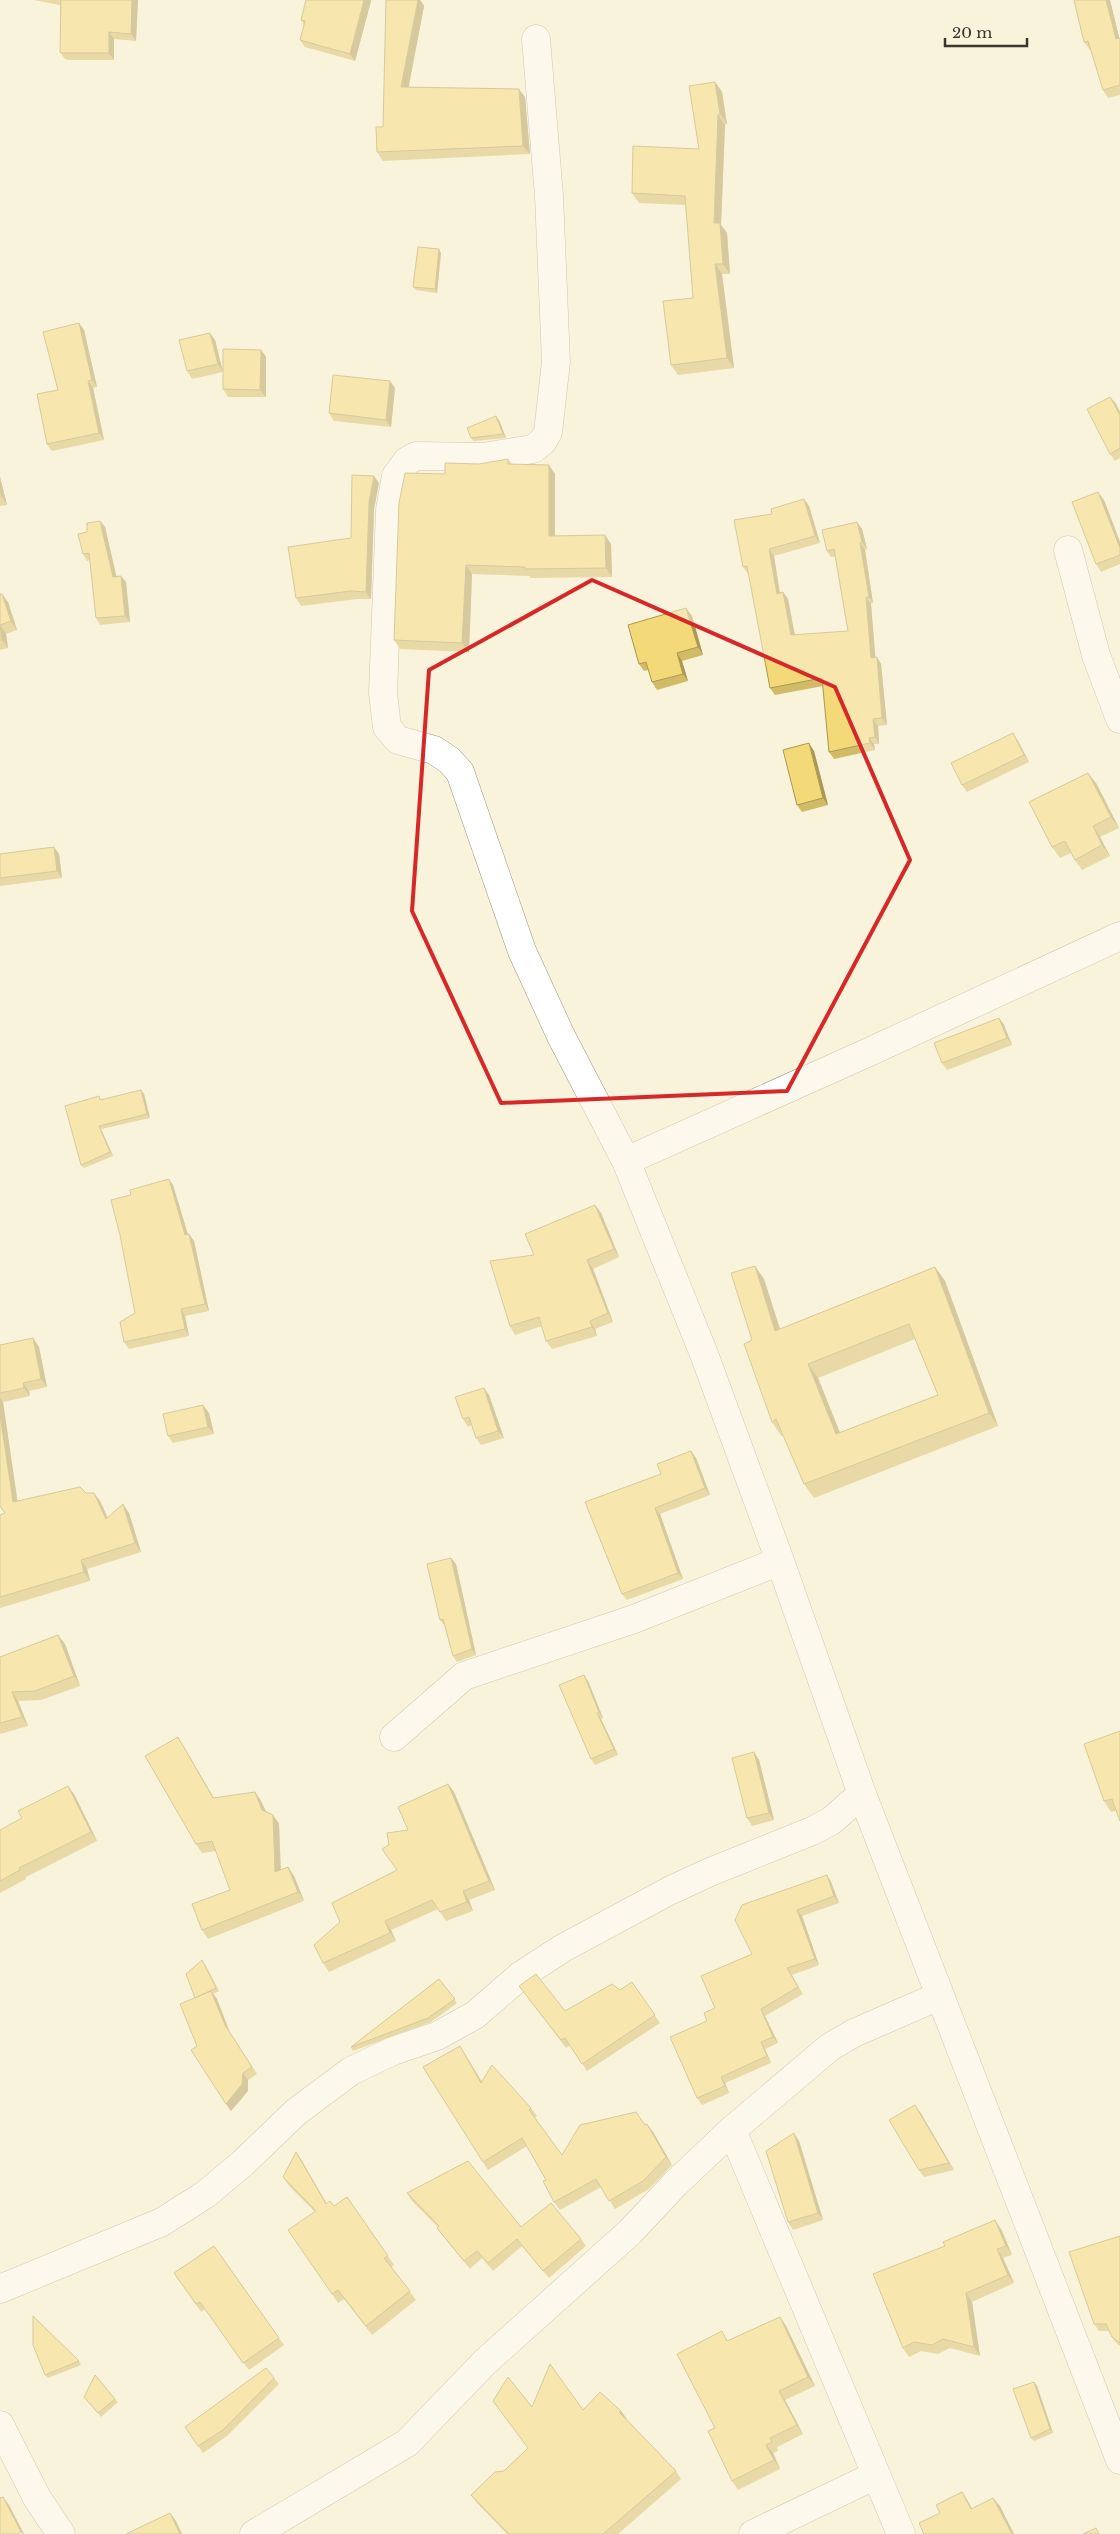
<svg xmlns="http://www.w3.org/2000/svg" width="1120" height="2534" font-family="'Libre Baskerville',serif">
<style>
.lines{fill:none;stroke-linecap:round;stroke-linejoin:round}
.minor-casing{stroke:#9d9781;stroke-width:29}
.minor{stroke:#fff;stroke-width:28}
.wall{fill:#d2bb67;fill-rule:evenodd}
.shaded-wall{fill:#ab9854}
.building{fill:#f4d978;stroke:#ab9854;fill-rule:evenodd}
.marked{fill:none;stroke:#d62828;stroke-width:4;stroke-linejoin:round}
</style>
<rect width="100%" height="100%" fill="#f9f3db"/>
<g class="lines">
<defs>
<path id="minor" d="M536 39 549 196 556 362 548 432 543 441 533 449 483 457 416 456 407 461 396 476 390 510 383 693 387 727 398 740 434 750 449 760 460 772 522 951 561 1036 626 1161
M1068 550 1096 655 1120 719
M1120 936 869 1052 626 1161 704 1354 780 1561 862 1794 1120 2460
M394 1737 464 1676 634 1619 780 1561
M732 2130 901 2534
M0 2289 162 2222 206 2194 243 2163 296 2112 351 2071 393 2051 437 2036 475 2015 520 1976 563 1948 669 1891 710 1872 812 1831 831 1821 862 1794
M0 2425 37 2498 61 2534
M254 2534 407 2443 485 2362 630 2232 675 2184 732 2130 830 2047 854 2033 939 1996
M753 2534 876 2475"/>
</defs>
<use href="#minor" class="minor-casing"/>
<use href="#minor" class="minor"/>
</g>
<path class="wall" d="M34 0H138L136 41 114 39V60H67L65 59 60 52V5Z
M393 0H420L424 6 408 87 525 97 530 154 383 161 377 152 383 127Z
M1074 0H1110L1119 38H1120V95L1108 98 1103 90 1091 50H1090L1084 42Z
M371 1 355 61 305 47 300 40 304 25 301 20Z
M715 82 722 92 727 124 725 125 721 225 727 233 730 274H722L734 368 678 375 671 365 693 298 686 205 639 203 632 193 699 149Z
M441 253 437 293 416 290 413 287Z
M79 323 84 330 97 387 93 388 104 440 52 451 47 444 58 390Z
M215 340 223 372 192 379 187 371Z
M261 350 266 357V397H228L223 389Z
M395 388 391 427 334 421 329 413Z
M1110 397 1116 404 1120 412V458L1115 461 1110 454Z
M499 420 506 438 474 441 471 438Z
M508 459 512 464 555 474V536L611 544 612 577 531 578 529 576 472 574 469 652 400 649 394 640 445 474 479 464Z
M0 477 7 505 0 506Z
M379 483 374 509 371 599H357L301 606 296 598 351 538Z
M804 499 809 506 820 543 774 556 780 593 783 592 788 599 795 635 848 631 835 557H831L827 551 857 522 862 529 867 549 865 550 873 603 871 604 875 657 881 664 887 725 878 726 879 744H874L875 750 834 759 829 752 823 686 775 695 770 688 749 574H748L743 567Z
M1104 500 1120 542V564L1101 572 1096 564Z
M100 521 105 527 116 576H121L126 582 130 622 100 625 96 618 90 560 87 561 83 554 87 532Z
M0 594 8 602 17 630 6 634 8 648 0 650Z
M692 616 703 655 682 661 688 681 657 690 652 682 648 670 644 671 639 664Z
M1018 741 1029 762 967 792 962 785Z
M814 751 828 805 802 812 797 805Z
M1096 783 1119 828 1100 837 1110 856 1082 870 1075 860 1071 853 1060 858 1052 847Z
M54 847 59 854 62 878 0 886V854Z
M999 1018 1004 1025 1012 1045 947 1070 942 1063Z
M144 1094 150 1118 101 1129 113 1156 84 1168 81 1165 102 1099Z
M173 1185 188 1234 194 1241 209 1311 185 1316 189 1336 129 1349 124 1342 135 1313Z
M595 1205 601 1213 619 1257 593 1269 613 1322 595 1329 597 1336 552 1349 546 1341 542 1326 515 1335 510 1326 534 1255Z
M935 1267 945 1281 998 1426 814 1498 804 1484 783 1435 781 1436 772 1422 752 1340 764 1279 780 1329ZM915 1339 938 1395 840 1433 818 1378Z
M33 1338 39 1347 47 1387 29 1391 30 1396 3 1402 17 1501 86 1493 100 1501 108 1518 129 1513 141 1552 87 1569 90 1581 0 1608V1515L5 1513 0 1507V1345Z
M489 1395 504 1438 481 1445 476 1438 472 1425 468 1427 463 1419Z
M209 1413 214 1434 173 1443 168 1436Z
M691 1451 696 1458 710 1495 660 1514 683 1579 627 1600 622 1594 661 1474Z
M451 1558 456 1564 476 1655 457 1662 453 1656 445 1626 440 1620Z
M65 1644 80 1686 41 1700 18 1701 28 1726 0 1734V1657Z
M588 1681 603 1718 601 1719 618 1755 595 1765 591 1759Z
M1120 1731 1116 1811 1111 1812 1104 1801Z
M184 1747 214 1798 255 1792 261 1801 266 1811 273 1815 279 1824 281 1870 288 1867 294 1876 304 1901 208 1939 202 1930 230 1890 216 1851 202 1853 196 1844Z
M754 1752 759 1760 774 1820 752 1826 747 1818Z
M448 1784 454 1792 495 1890 469 1900 473 1911 446 1921 438 1909 391 1930 396 1941 329 1972 323 1963 397 1870 408 1830Z
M74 1794 97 1841 26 1877V1879L0 1893V1830Z
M827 1875 831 1882 839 1903 802 1916 819 1965 792 1975 803 1994 765 2016 778 2043 765 2049 771 2063 725 2083 729 2093 702 2105 697 2098 707 2021 752 1954Z
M205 1964 219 1991 213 1994 217 1999 230 2033 257 2074 248 2080V2091L231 2111 197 2046 195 1998Z
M439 1979 457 2003 431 2022 353 2051 351 2047Z
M632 1982 660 2023 587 2071 570 2045 566 2048 519 1986 565 2011 620 1990Z
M465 2054 482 2082 531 2108 537 2116 535 2118 562 2155 647 2124 653 2132 672 2165 649 2189 615 2209 601 2187 560 2210 554 2202 546 2180 527 2146 488 2170 483 2162Z
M920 2112 954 2170 924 2177 919 2170Z
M799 2141 823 2220 793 2230 788 2222Z
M296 2152 302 2161 327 2204 334 2206 347 2197 394 2265 391 2267 416 2300 372 2335 344 2299 338 2303 332 2294 315 2212 289 2186 283 2177Z
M407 2193 521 2227 581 2239 586 2246 549 2278 522 2246 493 2271 482 2258 470 2269 442 2235 437 2228 438 2227 412 2201Z
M1001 2229 1012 2255 1003 2258 1014 2283 972 2302 980 2356 950 2348 938 2354 921 2351 909 2357 903 2348Z
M1120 2236V2346L1118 2345 1112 2337 1110 2331H1099L1094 2324Z
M214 2246 284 2345 249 2370 205 2309 201 2312 174 2273Z
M780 2317 786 2326 815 2386 785 2400 803 2434 777 2447 778 2451 773 2453 780 2469 738 2490 732 2481 715 2428 729 2340Z
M79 2361 81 2365 48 2378 45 2375Z
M274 2378 279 2384 227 2436 203 2453 185 2427Z
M1034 2382 1037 2386 1053 2433 1034 2441 1031 2438Z
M84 2397 115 2399 118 2402 101 2417Z
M493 2401 532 2407 583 2410 627 2419H626L676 2471 681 2479 618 2534H507L477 2503 471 2495 504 2471 528 2448Z"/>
<path class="shaded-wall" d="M132 0H138L136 41 131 34Z
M364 0H371V1L355 61 350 54Z
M418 0H420L424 6 407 96 401 87Z
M1106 0H1110L1120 41 1116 39Z
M109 32 114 39V60L109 53Z
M715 82 722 92 727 124 720 114Z
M519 89 525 97 530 154 523 146Z
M718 115 725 125 721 225 727 233 730 274 723 264 714 223Z
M439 249 441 253 437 293 435 289Z
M715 264 722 274 734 368 727 358Z
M79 323 84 330 97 387 92 380Z
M210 333 215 340 223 372 218 364Z
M261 350 266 357V397L260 390Z
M88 381 93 388 104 440 99 433Z
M390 381 395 388 391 427 386 420Z
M1110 397 1116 404 1120 412V415Z
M496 416 499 420 506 438 503 434Z
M549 465 555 474V545L549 536Z
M374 476 379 483 374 509 371 599 366 592 369 502Z
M0 477 7 505 1 496 0 492Z
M1098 492 1104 500 1120 542V548Z
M804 499 809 506 820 543 815 536Z
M100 521 105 527 118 583 113 577Z
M857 522 862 529 867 549 862 542Z
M605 535 611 544 612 577 606 568Z
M860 543 865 550 873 603 869 597Z
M769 549 774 556 781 601 777 594Z
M466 565 472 574 469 652 462 643Z
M121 576 126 582 130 622 125 616Z
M783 592 788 599 796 642 791 635Z
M2 594 8 602 17 630 11 621Z
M866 597 871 604 876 664 871 658Z
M686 608 692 616 703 655 698 647Z
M0 625 6 634 8 648 2 640Z
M677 653 682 661 688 681 683 674Z
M877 657 881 664 887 725 882 718Z
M873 719 878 726 879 744 875 737Z
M1013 733 1018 741 1029 762 1024 755Z
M869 738 874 744 875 750 870 743Z
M809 743 814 751 828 805 823 798Z
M1088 773 1096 783 1119 828 1111 817Z
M1093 826 1100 837 1110 856 1102 845Z
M54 847 59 854 62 878 57 871Z
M999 1018 1004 1025 1012 1045 1007 1038Z
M141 1090 144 1094 150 1118 147 1114Z
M99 1126 101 1129 113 1156 110 1152Z
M169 1179 173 1185 190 1242 185 1235Z
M595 1205 601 1213 619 1257 614 1249Z
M189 1234 194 1241 209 1311 205 1304Z
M587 1260 593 1269 613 1322 608 1313Z
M755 1266 764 1279 785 1345 775 1331Z
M935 1267 945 1281 998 1426 989 1413Z
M181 1309 185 1316 189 1336 185 1329Z
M590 1321 595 1329 597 1336 592 1327Z
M33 1338 39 1347 47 1387 41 1379Z
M808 1364 818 1378 846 1448 836 1434Z
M23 1383 29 1391 30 1396 24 1388Z
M484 1388 489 1395 504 1438 498 1431Z
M0 1398 3 1402 19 1511 13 1502 0 1414Z
M203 1405 209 1413 214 1434 208 1427Z
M691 1451 696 1458 710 1495 705 1488Z
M94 1493 100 1501 112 1528 106 1519Z
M123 1504 129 1513 141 1552 135 1543Z
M655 1508 660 1514 683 1579 678 1573Z
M451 1558 456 1564 476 1655 472 1649Z
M81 1560 87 1569 90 1581 84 1572Z
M58 1635 65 1644 80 1686 74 1676Z
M584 1675 588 1681 603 1718 599 1712Z
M12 1692 18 1701 28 1726 22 1717Z
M597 1713 601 1719 618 1755 614 1749Z
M178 1737 184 1747 219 1807 213 1798Z
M754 1752 759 1760 774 1820 769 1813Z
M448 1784 454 1792 495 1890 489 1881Z
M68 1786 74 1794 97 1841 91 1832Z
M255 1792 261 1801 269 1819 262 1810Z
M273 1815 279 1824 281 1881 275 1872Z
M288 1867 294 1876 304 1901 298 1892Z
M827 1875 831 1882 839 1903 834 1896Z
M463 1891 469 1900 473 1911 467 1902Z
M797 1910 802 1916 819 1965 815 1959Z
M385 1921 391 1930 396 1941 390 1933Z
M211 1991 217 1999 230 2033 257 2074 225 2025Z
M761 2009 765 2016 778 2043 773 2037Z
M761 2042 765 2049 771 2063 767 2056Z
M460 2046 465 2054 487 2091 481 2083Z
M243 2073 248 2080V2091L231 2111 226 2104Z
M721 2077 725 2083 729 2093 725 2086Z
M915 2105 920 2112 954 2170 949 2163Z
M647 2124 653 2132 672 2165 666 2157Z
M794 2133 799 2141 823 2220 818 2213Z
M296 2152 302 2161 332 2214 326 2204Z
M995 2220 1001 2229 1012 2255 1006 2246Z
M997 2249 1003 2258 1014 2283 1008 2275Z
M966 2293 972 2302 980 2356 974 2347Z
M780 2317 786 2326 815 2386 808 2377Z
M1034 2382 1037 2386 1053 2433 1050 2429Z
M779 2391 785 2400 803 2434 797 2425Z
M621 2411 627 2419 625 2420 619 2412Z
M766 2445 773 2453 780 2469 774 2460Z
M962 2492 968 2501 977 2518 971 2509Z
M3 2497 9 2505 24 2534H23L21 2532Z
M993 2498 1000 2506 1014 2534H1012Z
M170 2513 176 2521 182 2534H180Z"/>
<path class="building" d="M61 0H132L131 34 109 32V53H62L60 52Z
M306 0H364L350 54 300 40 305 21 301 20Z
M386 0H418L401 87 519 89 523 146 377 152 376 127H383Z
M1074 0H1106L1116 39 1120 38V85L1103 90 1088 41 1084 42Z
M715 82 720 114 718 115 714 223H720L723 264H715L727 358 671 365 663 301 693 298 685 196 632 193 633 146 699 149 689 86Z
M418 247 439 249 435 289 413 287Z
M79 323 92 380 88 381 99 433 47 444 37 394 58 390 43 332Z
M210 333 218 364 187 371 179 340Z
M223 349 261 350 260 390 223 389Z
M333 375 390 381 386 420 329 413Z
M1110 397 1120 415V448L1110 454 1087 409Z
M496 416 503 434 471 438 467 428Z
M508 459V464L549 465V536L605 535 606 568 525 569V567L466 565 462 643 394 640 399 503 405 473 445 474V463L479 464Z
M352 475 374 476 369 502 366 592 351 591 296 598 288 547 351 538Z
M1098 492 1120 548V555L1096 564 1072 502Z
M804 499 815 536 769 549 777 594 783 592 791 635 848 631 834 549 827 551 822 530 857 522 862 542 860 543 869 597H866L871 658 877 657 882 718 873 719 875 737 869 738 870 743 829 752 822 678 770 688 747 566 743 567 734 520 772 514 771 509Z
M100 521 113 577 121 576 125 616 96 618 89 553 83 554 78 534 87 532V523Z
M0 594H2L11 621 0 625Z
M686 608 698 647 677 653 683 674 652 682 646 662 639 664 628 625Z
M0 626 2 640H0Z
M1013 733 1024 755 962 785 951 763Z
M809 743 823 798 797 805 783 750Z
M1088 773 1111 817 1093 826 1102 845 1075 860 1065 841 1052 847 1029 802Z
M54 847 57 871 0 878V854Z
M999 1018 1007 1038 942 1063 934 1043Z
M141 1090 147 1114 99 1126 110 1152 81 1165 65 1106 99 1096 100 1100Z
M169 1179 185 1235 189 1234 205 1304 181 1309 185 1329 124 1342 120 1322 135 1313 120 1235 111 1200 131 1195 130 1190Z
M595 1205 614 1249 587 1260 608 1313 590 1321 592 1327 546 1341 539 1317 510 1326 490 1261 534 1255 525 1234Z
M755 1266 775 1331 935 1267 989 1413 804 1484 776 1419 772 1422 744 1344 752 1340 731 1273ZM909 1324 938 1395 836 1434 808 1364Z
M33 1338 41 1379 23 1383 24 1388 0 1393V1345Z
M484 1388 498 1431 476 1438 469 1417 463 1419 455 1397Z
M203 1405 208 1427 168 1436 163 1414Z
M0 1414 13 1502 80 1487 86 1493H94L106 1519 123 1504 135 1543 81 1560 84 1572 0 1597V1515L5 1513 0 1506Z
M691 1451 705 1488 655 1508 678 1573 622 1594 585 1502 661 1474 657 1464Z
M451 1558 472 1649 453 1656 443 1619 440 1620 427 1564Z
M58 1635 74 1676 35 1691 12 1692 22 1717 0 1723V1657Z
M584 1675 599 1712 597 1713 614 1749 591 1759 559 1685Z
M1120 1731V1821L1112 1799 1104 1801 1084 1744Z
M178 1737 213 1798 255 1792 262 1810 273 1815 275 1872 288 1867 298 1892 202 1930 192 1904 230 1890 212 1841 196 1844 145 1756Z
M754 1752 769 1813 747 1818 732 1758Z
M448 1784 489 1881 463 1891 467 1902 440 1912 432 1900 385 1921 390 1933 323 1963 314 1945 340 1922 332 1903 397 1870 382 1849 389 1845 387 1833 408 1830 398 1807Z
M68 1786 91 1832 19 1868 20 1870 0 1881V1830L22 1818 18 1811Z
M827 1875 834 1896 797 1910 815 1959 787 1968 798 1987 761 2009 773 2037 761 2042 767 2056 721 2077 725 2086 697 2098 670 2037 707 2021 704 2013 715 2008 701 1976 752 1954 735 1920 742 1905Z
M202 1960 216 1988 195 1998 186 1974Z
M536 1974 565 2011 612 1984 620 1990 632 1982 655 2015 582 2064 565 2038 561 2040 519 1986Z
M439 1979 455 1999 428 2018 351 2047Z
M211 1991 225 2025 252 2067 243 2073 242 2084 226 2104 191 2050 197 2046 180 2004Z
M460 2046 481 2083 492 2065 531 2108 529 2110 562 2155 580 2125 636 2112 645 2125 647 2124 666 2157 643 2181 609 2201 596 2179 554 2202 543 2181 546 2180 522 2138 483 2162 423 2067Z
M915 2105 949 2163 919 2170 889 2120Z
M794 2133 818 2213 788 2222 766 2151Z
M296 2152 326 2204 330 2201 334 2206 347 2197 388 2256 384 2258 410 2291 366 2326 338 2290 332 2294 288 2230 316 2211 283 2177Z
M468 2161 521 2227 551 2203 581 2239 543 2271 517 2239 488 2263 477 2251 464 2261 437 2228 439 2226 407 2193Z
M995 2220 1006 2246 997 2249 1008 2275 966 2293 974 2347 943 2339 932 2345 914 2342 903 2348 873 2274 945 2246 943 2242Z
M1120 2236V2343L1112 2337 1106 2324H1094L1069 2252Z
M214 2246 279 2338 243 2363 200 2302 196 2304 174 2273Z
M33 2316 79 2361 45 2375 33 2345Z
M780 2317 808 2377 779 2391 797 2425 770 2438 772 2442 766 2445 774 2460 732 2481 708 2431 715 2428 677 2354 722 2331 727 2341Z
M550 2364 583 2410 600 2392 621 2411 619 2412 676 2471 603 2534H509L471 2495 495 2472 504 2471 528 2448 493 2401 508 2377 532 2407Z
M266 2368 274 2378 223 2430 198 2446 185 2427Z
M95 2375 115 2399 98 2413 84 2397Z
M1034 2382 1050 2429 1031 2438 1013 2389Z
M962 2492 971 2509 993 2498 1012 2534H924L919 2523 940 2513 936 2505Z
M3 2497 21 2532 17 2534H0V2498Z
M170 2513 180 2534H126Z
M1096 2528 1099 2534H1083Z"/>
<path d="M0 0H1120V2534H0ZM592 580 835 687 910 860 787 1091 501 1103 412 911 429 670Z" fill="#f9f3db" fill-opacity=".55" fill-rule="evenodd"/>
<path class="marked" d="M592 580 835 687 910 860 787 1091 501 1103 412 911 429 670Z"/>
<path d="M945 38v8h82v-8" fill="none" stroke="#38362d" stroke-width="2.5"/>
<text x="952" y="38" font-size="15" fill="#38362d" stroke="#f9f3db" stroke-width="4" paint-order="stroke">20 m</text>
</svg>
